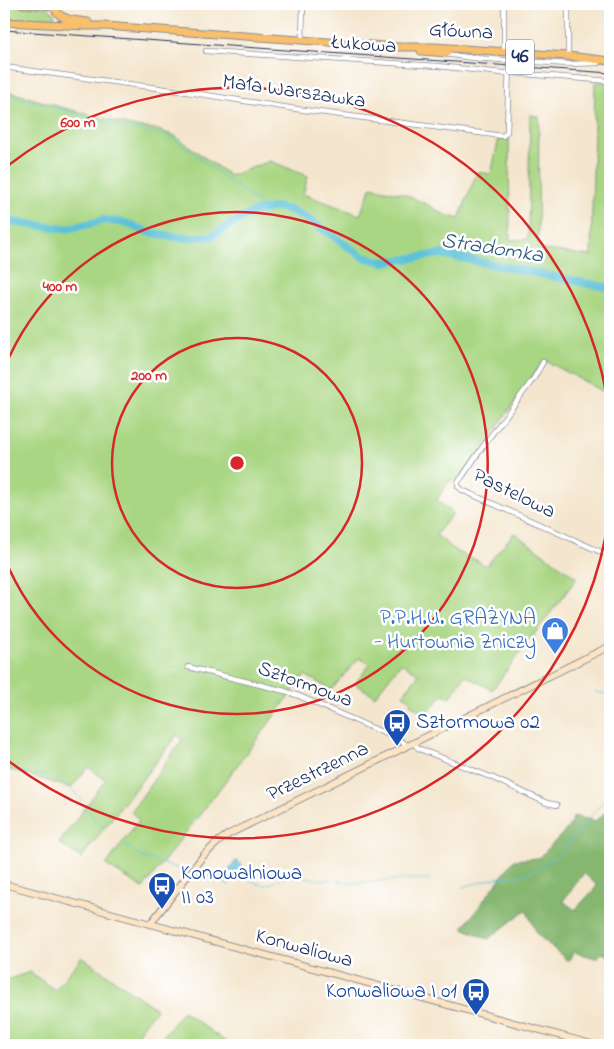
<svg xmlns="http://www.w3.org/2000/svg" width="614" height="1049" font-family="'Indie Flower',sans-serif">
<style>
.green{fill:#a9d682;stroke:#628270}
.forest{fill:#86b770;stroke:#507367;fill-rule:evenodd}
.water{fill:#5bc1d8;stroke:#3b789b}
.lines{fill:none;stroke-linecap:round;stroke-linejoin:round}
.stream{stroke:#5bc1d8;stroke-width:1}
.river{stroke:#5bc1d8;stroke-width:8}
.street-casing{stroke:#888a96;stroke-width:6}
.secondary-casing{stroke:#888a96;stroke-width:8}
.primary-casing{stroke:#888a96;stroke-width:9}
.street{stroke:#fff;stroke-width:4.5}
.secondary{stroke:#fce5c4;stroke-width:6}
.primary{stroke:#f8bf6c;stroke-width:7}
.rail{stroke:#1b2f5e;stroke-width:1}
.ring{fill:none;stroke:#d62828;stroke-width:2.5}
.labels{text-anchor:middle;dominant-baseline:central;stroke-width:5;stroke-linejoin:round;paint-order:stroke}
.shield{fill:#fff;stroke:#5f6d8e;stroke-width:1}
.shield-label{font-size:20px;font-weight:bold;fill:#1b2f5e}
.street-label{font-size:21px;fill:#1b2f5e;stroke:#fff}
.shop-label{font-size:21px;fill:#366cbe;stroke:#fff;text-anchor:end}
.transit-label{font-size:21px;fill:#164399;stroke:#fff;text-anchor:start}
.water-label{font-size:22px;font-style:italic;fill:#2e5b83;stroke:#fff}
.centre{fill:#d62828;stroke:#fff;stroke-width:2.5}
.ring-label{font-size:15px;text-anchor:middle;font-weight:bold;fill:#d62828;stroke:#fff;stroke-width:5;stroke-linejoin:round;paint-order:stroke}
</style>
<rect width="100%" height="100%" fill="#fff"/>
<filter id="ink" filterUnits="userSpaceOnUse"><feTurbulence type="fractalNoise" baseFrequency=".02" numOctaves="2"/><feDisplacementMap in="SourceGraphic" scale="10" xChannelSelector="R" yChannelSelector="G"/><feConvolveMatrix kernelMatrix="1 2 1 2 8 2 1 2 1" color-interpolation-filters="sRGB"/></filter>
<filter id="wash" filterUnits="userSpaceOnUse"><feTurbulence type="fractalNoise" baseFrequency=".0096" numOctaves="4" result="noise"/><feDisplacementMap in="SourceGraphic" scale="20" xChannelSelector="R" yChannelSelector="G"/><feGaussianBlur stdDeviation="1.12" result="paint"/><feColorMatrix in="noise" values="0 0 0 0 0 0 0 0 0 0 0 0 0 0 0 0 0 1.4 0 .05"/><feComposite in="paint" operator="in"/></filter>
<g filter="url(#wash)">
<rect width="100%" height="100%" fill="#f4e6ce"/>
<path class="green" d="M4 5 46 7 52 11 55 15 53 18 47 21 4 20Z
M595 82H606L605 151H610V395L548 362H543L462 477 448 482 437 500 453 513 436 535 457 552 478 561 486 566 514 533 577 578 492 690 465 675 450 698 443 694 426 715 410 704 411 700 403 695 419 674 401 663 375 696 355 684 370 664 359 658 331 690 305 675 215 795 143 888 106 865 139 820 131 812 182 740 177 735 81 858 59 843 106 779 100 776 88 767 71 788 12 770 4 771V90L64 108 135 127 155 129 175 136 230 176 270 161 308 176 303 194 360 215 371 187 404 194 428 205 445 215 459 219 477 172 491 174 499 138 508 139 509 137 510 240 528 239 530 115 539 116 538 249 591 256Z
M82 957 156 1009 129 1045H4V981L30 972 55 990Z
M183 1011 230 1045H156Z"/>
<path class="forest" d="M610 809V956L602 953 596 958 574 952 568 961 538 935 526 910 488 939 463 928 514 860 539 858 568 828 574 816 595 821ZM584 873 597 886 575 910 563 901Z"/>
<path class="water" d="M236 861H237L243 866V869L232 881 230 882 223 880V877Z"/>
<g class="lines">
<path class="stream" d="M4 93 121 127C139 132 156 132 173 138L266 209
M596 692 610 695
M4 767 29 774
M34 774 51 776
M57 779 71 788 82 801
M84 806 96 821
M99 824 105 829
M124 845 142 857 185 871
M194 873 206 876 217 881
M243 875 258 884 267 885 288 876 295 875 321 880 331 879
M336 880 353 883 411 879 429 880
M220 882 230 885
M462 887 500 877 523 875 537 869 549 860 557 857 610 793"/>
<path class="river" d="M4 221 66 229 105 220 126 223 147 232 183 238 212 236 245 216 257 211 277 207 293 211 314 223 363 257 384 262 441 254 610 288"/>
</g>
</g>
<g filter="url(#ink)">
<g class="lines">
<defs>
<path id="street" d="M302 40 303 4
M206 51 438 66 502 73H513L610 81
M504 52V4
M445 54 473 58 569 64 598 63
M568 56V4
M4 67 187 92 296 109 503 136 507 132 509 60
M543 362 534 378 486 442 462 477 458 482V486L462 490 610 556
M188 667 285 691 299 696 400 740 408 746
M414 743 418 748 422 750 493 778 547 803 557 805"/>
<path id="secondary" d="M4 884 595 1045
M150 924 203 856 219 841 229 834 610 646"/>
<path id="primary" d="M23 4C32 4 44 3 52 7 56 8 56 13 60 15 67 21 79 21 88 22
M4 22 86 26H105L398 47H434L568 56 610 61
M421 51 447 53"/>
</defs>
<use href="#street" class="street-casing"/>
<use href="#secondary" class="secondary-casing"/>
<use href="#primary" class="primary-casing"/>
<use href="#street" class="street"/>
<use href="#secondary" class="secondary"/>
<use href="#primary" class="primary"/>
<path class="rail" d="M4 30 610 73"/>
</g>
</g>
<g class="ring">
<circle cx="237" cy="463" r="125"/>
<path d="M4 369A251 251 0 1 1 4 557"/>
<path d="M610 509A376 376 0 0 1 6 759M6 167A376 376 0 0 1 610 417"/>
</g>
<defs>
<symbol id="shop-pin" viewBox="-11 -11 22 30"><path d="M0 17L-7.5 6A9.5 9.5 0 1 1 7.5 6Z" fill="#3f7fe0" stroke="#fff"/><path d="M-5-2.5h2.3a2.7 3.5 0 0 1 5.4 0H5L5.5 6h-11ZM-1.5-2.5h3a1.5 2.3 0 0 0-3 0Z" fill="#fff"/></symbol>
<symbol id="bus-pin" viewBox="-11 -11 22 30"><path d="M0 17L-7.5 6A9.5 9.5 0 1 1 7.5 6Z" fill="#1a4fb4" stroke="#fff"/><path d="M-5-6H5V4H4V6H2V4H-2V6H-4V4H-5ZM-3.5-4V0h7V-4ZM-3.5 1.2v1.5H-2V1.2ZM2 1.2v1.5H3.5V1.2Z" fill="#fff"/></symbol>
</defs>
<g fill-rule="evenodd">
<use href="#shop-pin" x="539" y="615" width="32" height="43"/>
<use href="#bus-pin" x="381" y="707" width="32" height="43"/>
<use href="#bus-pin" x="146" y="870" width="32" height="43"/>
<use href="#bus-pin" x="460" y="976" width="32" height="43"/>
</g>
<g class="labels">
<rect class="shield" x="506" y="39.5" width="28" height="35" rx="4"/>
<g class="shield-label">
<text x="520" y="57">46</text>
</g>
<g class="street-label">
<text transform="translate(461 32) rotate(3)">Główna</text>
<text transform="translate(364 45) rotate(4)">Łukowa</text>
<text transform="translate(294 92) rotate(8)">Mała Warszawka</text>
<text transform="translate(514 494) rotate(26)">Pastelowa</text>
<text transform="translate(305 685) rotate(20)">Sztormowa</text>
<text transform="translate(318 772) rotate(-26)">Przestrzenna</text>
<text transform="translate(304 949) rotate(15)">Konwaliowa</text>
</g>
<g class="shop-label">
<text x="536" y="619">P.P.H.U. GRAŻYNA<tspan x="536" dy="24">- Hurtownia Zniczy</tspan></text>
</g>
<g class="transit-label">
<text x="416" y="723">Sztormowa 02</text>
<text x="181" y="874">Konowalniowa<tspan x="181" dy="24">II 03</tspan></text>
<text x="457" y="992" text-anchor="end">Konwaliowa I 01</text>
</g>
<g class="water-label">
<text transform="translate(492 249) rotate(9)">Stradomka</text>
</g>
</g>
<circle cx="237" cy="463" r="8" class="centre"/>
<g class="ring-label">
<text x="78" y="127">600 m</text>
<text x="60" y="291">400 m</text>
<text x="149" y="380">200 m</text>
</g>
<rect width="614" height="1049" fill="none" stroke="#fff" stroke-width="20"/>
</svg>
